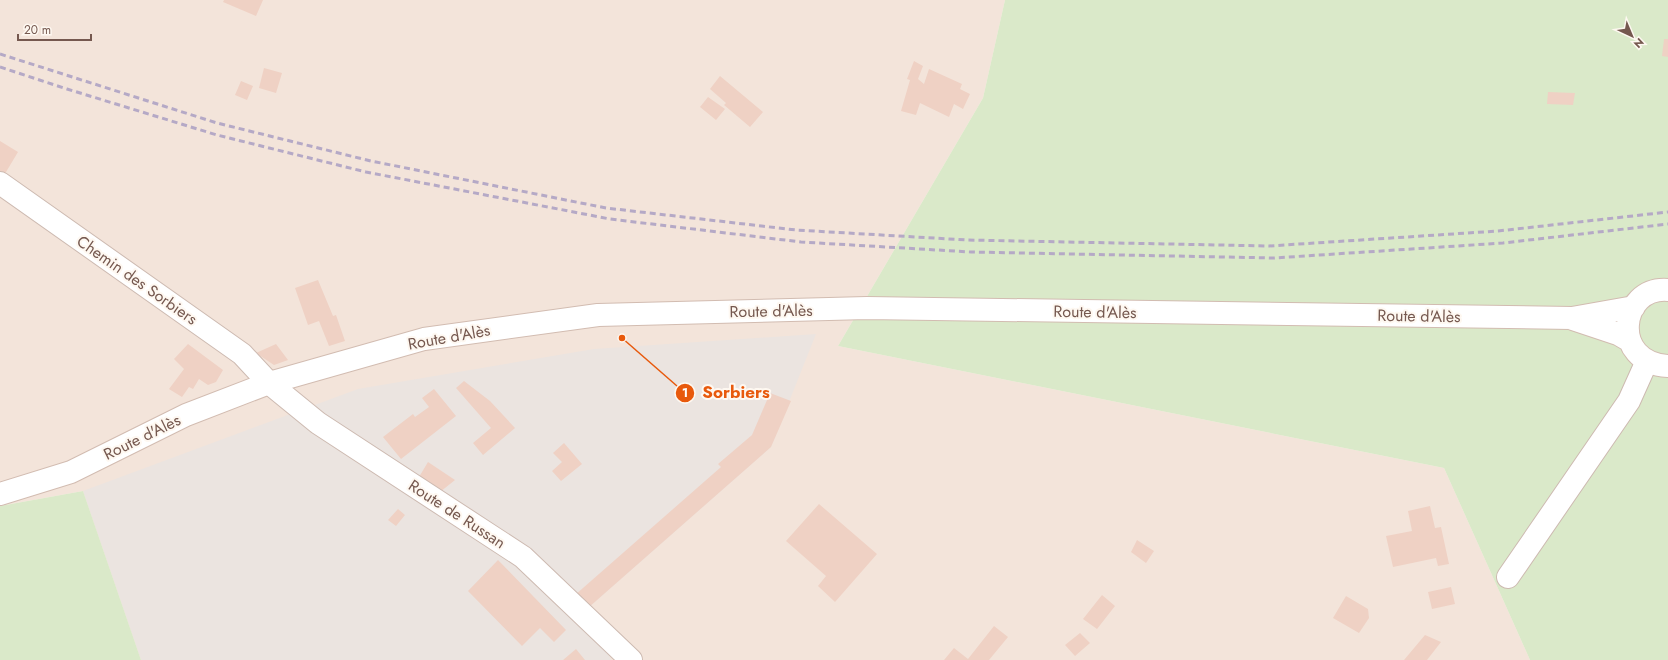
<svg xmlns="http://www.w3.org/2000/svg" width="1668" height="660" font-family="Jost,sans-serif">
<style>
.residential{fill:#f3e4da}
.industrial{fill:#ebe4e0}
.green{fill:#dae9c9}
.building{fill:#efd1c4}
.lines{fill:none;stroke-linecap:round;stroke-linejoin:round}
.minor-casing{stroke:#cdbab1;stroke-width:24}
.tertiary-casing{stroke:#cdbab1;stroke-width:24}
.secondary-casing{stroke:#d2bcb1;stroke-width:24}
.minor{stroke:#fff;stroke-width:22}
.tertiary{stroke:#fff;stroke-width:22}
.secondary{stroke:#fff;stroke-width:22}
.rail{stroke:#b5a9c6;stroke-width:3;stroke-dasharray:6 4;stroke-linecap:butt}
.labels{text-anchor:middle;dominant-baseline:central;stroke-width:4;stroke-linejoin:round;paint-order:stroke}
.street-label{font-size:16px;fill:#75584f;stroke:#fef8f1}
.leader{fill:none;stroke:#e8590c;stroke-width:1.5}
.callout-dot{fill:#e8590c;stroke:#fef8f1;stroke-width:1.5}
.mark-label{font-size:12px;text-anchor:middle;font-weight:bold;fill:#fff}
.callout-label{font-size:17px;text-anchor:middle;font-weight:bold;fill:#e8590c;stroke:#fef8f1;stroke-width:4;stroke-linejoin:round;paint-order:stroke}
</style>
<rect width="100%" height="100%" fill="#fbf3eb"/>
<path class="residential" d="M0 0H1005L983 98 838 346 1444 468 1530 660H141L83 491 0 506Z"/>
<path class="industrial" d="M816 334 771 447 588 608 611 660H141L83 491 358 389 594 349Z"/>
<path class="green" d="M1005 0H1668V660H1530L1444 468 838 346 983 98Z
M83 491 141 660H0V506Z"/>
<path class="building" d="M224 0H263L256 16 223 2Z
M1664 39H1668V57L1662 56Z
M914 61 923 66 918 79 924 84 929 69 962 84 960 89 970 94 963 109 954 104 949 117 920 103 916 115 901 111 910 80 907 79Z
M264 68 282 73 276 93 259 88Z
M720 76 763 112 750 127 724 105 726 103 710 89Z
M241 81 253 86 247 100 235 95Z
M1548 92 1575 93 1573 105 1547 104Z
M708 97 725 109 716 120 700 107Z
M0 141 18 152 3 177 0 175Z
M318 280 333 316 336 315 345 341 329 346 319 321 308 325 295 288Z
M188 344 223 370 216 382 208 385 199 379 193 389 189 387 182 397 169 389 184 369 174 359Z
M276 344 288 360 274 365 256 353Z
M464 381 490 401 515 428 483 455 473 443 491 428 456 388Z
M434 389 456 416 401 459 383 437 413 414 415 417 429 407 422 398Z
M770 393 791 401 771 447 588 608 575 595 721 467 718 464 752 435Z
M564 443 582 464 561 481 552 471 562 462 553 453Z
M428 462 455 480 440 492 419 477Z
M819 504 877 554 835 602 818 586 826 576 786 541Z
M1430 506 1435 528 1441 527 1449 564 1438 566 1436 558 1393 567 1386 536 1412 531 1408 511Z
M398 509 405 515 396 526 388 520Z
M1137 540 1154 551 1146 563 1131 552Z
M498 560 566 630 554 642 540 628 522 646 468 591Z
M1451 587 1455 604 1432 609 1428 592Z
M1102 595 1115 606 1097 629 1083 619Z
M1346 596 1368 609 1369 618 1359 633 1333 618Z
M994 626 1008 637 989 660H944L954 648 968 659Z
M1080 633 1090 643 1075 656 1065 645Z
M1425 635 1441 642 1427 660H1404Z
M576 649 585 660H563Z"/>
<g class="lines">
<defs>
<path id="minor" d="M0 183 242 354 269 383
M1508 577 1629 401 1647 361"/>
<path id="tertiary" d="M269 383 318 423 523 557 631 660"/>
<path id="secondary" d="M1668 290C1619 286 1610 363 1668 366
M1573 319 1618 334 1630 341
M0 494 71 472 186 415 269 383 424 339 598 315 867 308 1572 318 1634 307"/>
</defs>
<use href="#minor" class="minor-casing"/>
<use href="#tertiary" class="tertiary-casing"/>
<use href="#secondary" class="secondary-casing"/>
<use href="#minor" class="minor"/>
<use href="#tertiary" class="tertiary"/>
<use href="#secondary" class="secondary"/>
<path class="rail" d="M0 54 217 123 371 161 606 208 796 230 967 240 1269 246 1498 231 1668 212
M0 67 67 89 217 135 366 172 610 219 801 242 971 252 1274 258 1503 243 1668 224"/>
</g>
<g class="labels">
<g class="street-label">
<text transform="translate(137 280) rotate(35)">Chemin des Sorbiers</text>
<text transform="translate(771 311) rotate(-1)">Route d'Alès</text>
<text transform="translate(1095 312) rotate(1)">Route d'Alès</text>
<text transform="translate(1419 316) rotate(1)">Route d'Alès</text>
<text transform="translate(449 337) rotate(-10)">Route d'Alès</text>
<text transform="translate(142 437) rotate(-26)">Route d'Alès</text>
<text transform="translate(457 514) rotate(33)">Route de Russan</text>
</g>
</g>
<path class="leader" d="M622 338L685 393"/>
<g class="callout-dot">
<circle cx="622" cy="338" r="4"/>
<circle cx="685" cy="393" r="10"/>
</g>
<g class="mark-label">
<text x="685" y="397">1</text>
</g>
<g class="callout-label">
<text x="736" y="398">Sorbiers</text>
</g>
<g transform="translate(1632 36) rotate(136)" stroke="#fef8f1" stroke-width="3" paint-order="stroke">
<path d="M0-3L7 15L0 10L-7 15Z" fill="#75584f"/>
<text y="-6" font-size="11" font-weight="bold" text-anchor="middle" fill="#75584f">N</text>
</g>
<path d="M18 34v6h73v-6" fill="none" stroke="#75584f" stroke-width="2"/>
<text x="24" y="34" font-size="12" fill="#75584f" stroke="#fef8f1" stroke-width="3" paint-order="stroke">20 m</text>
</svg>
